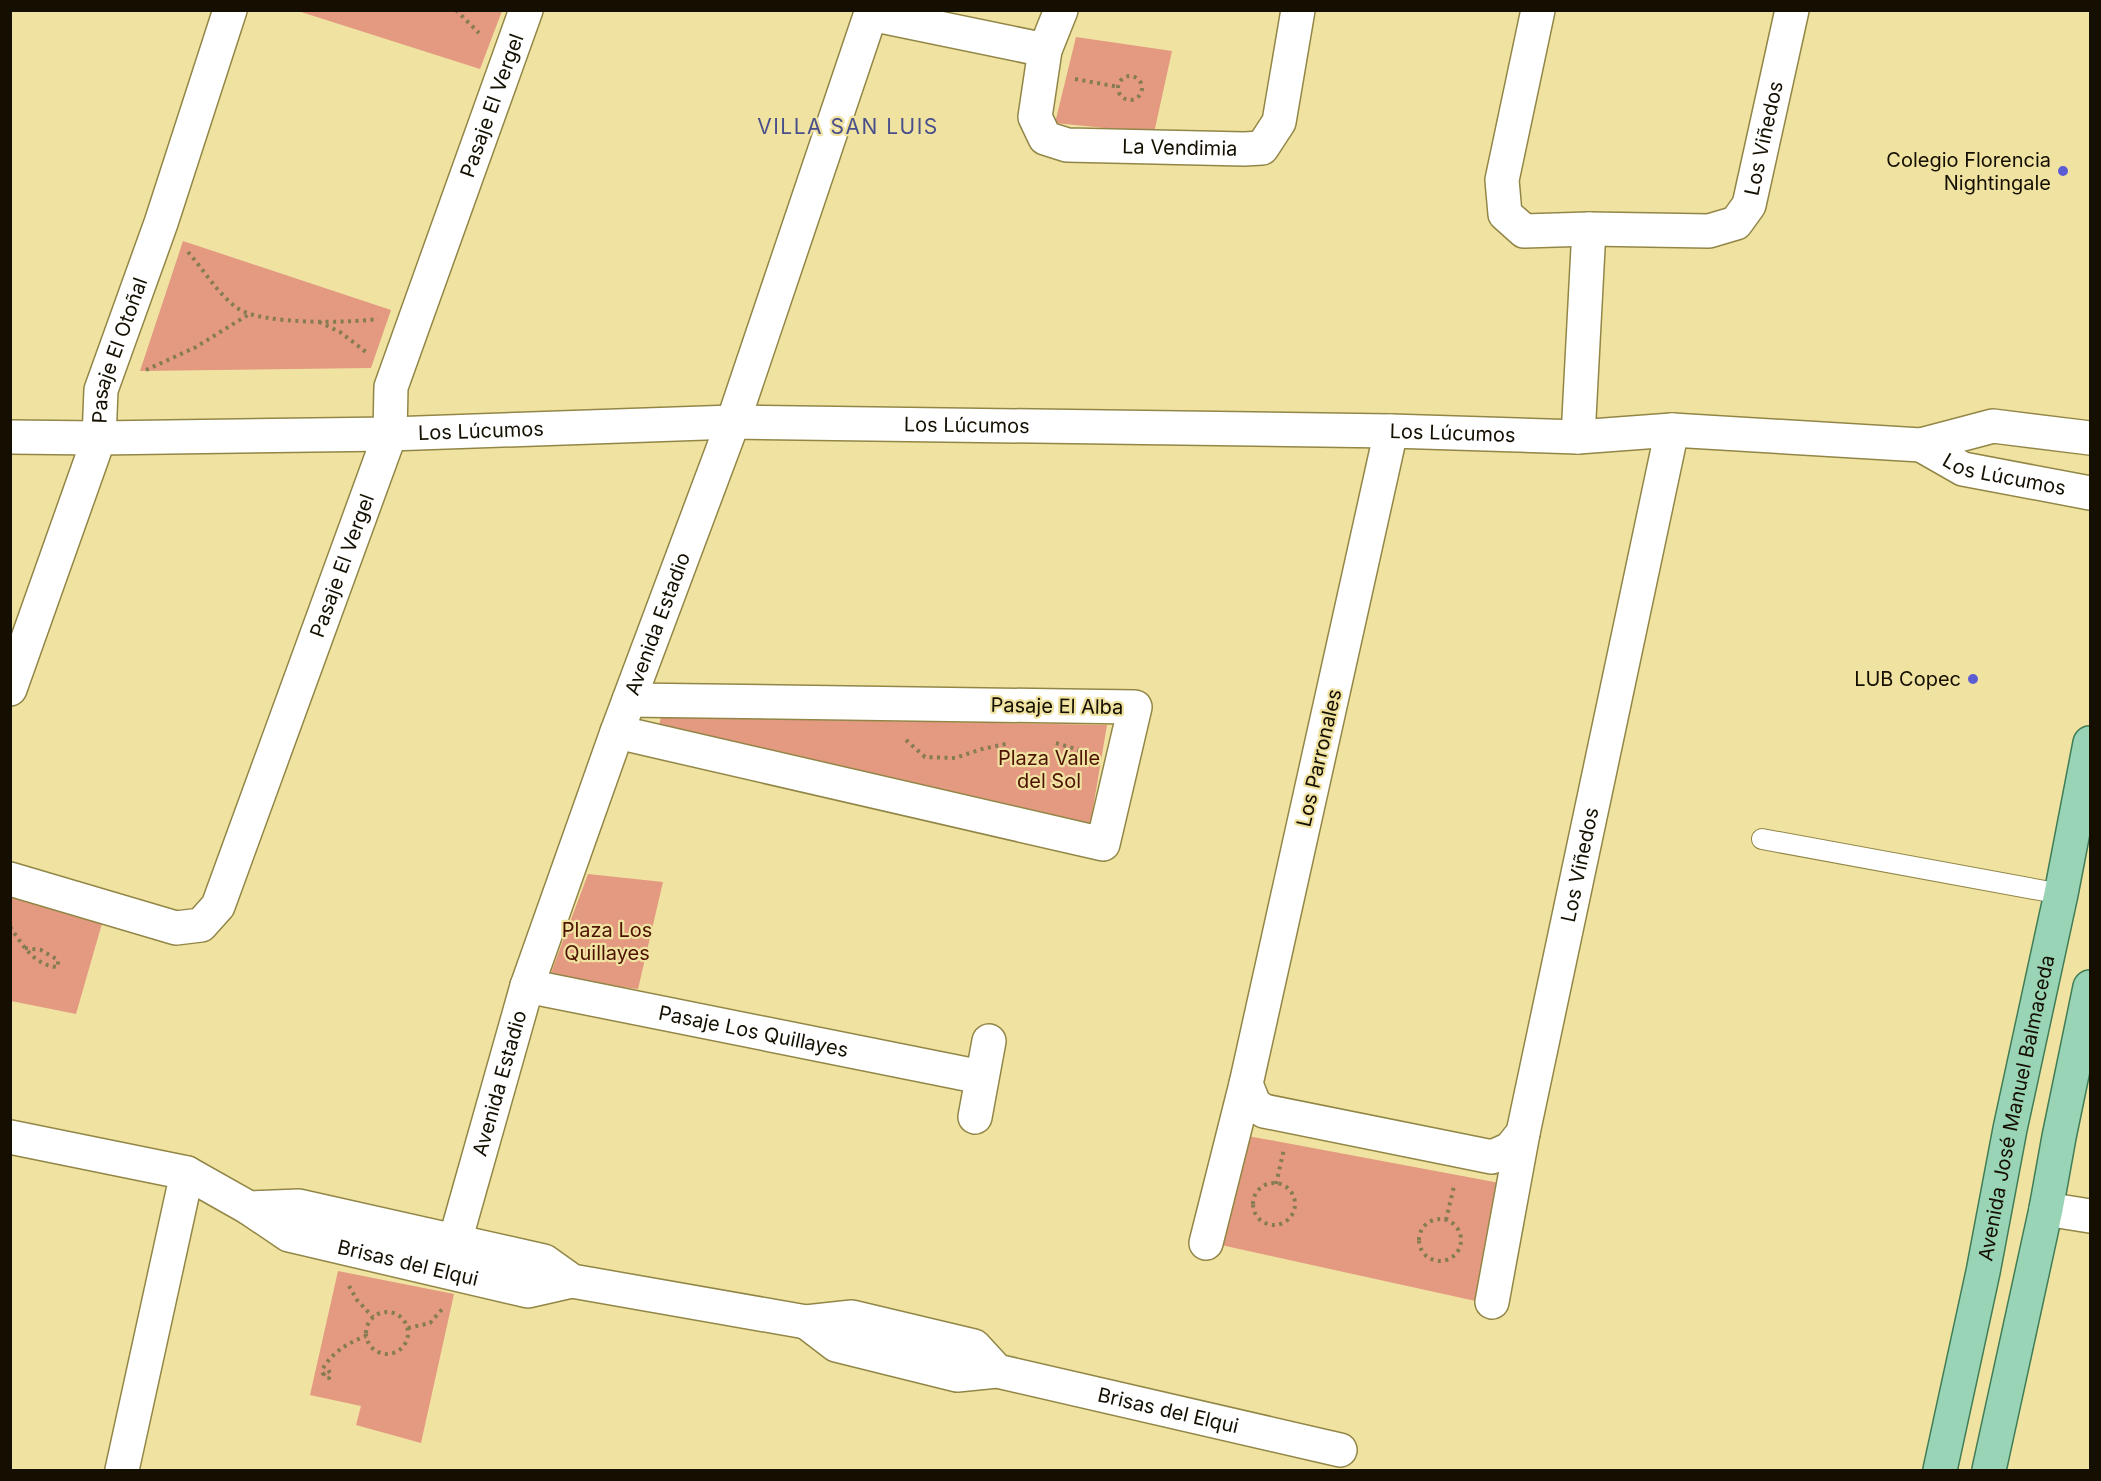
<svg xmlns="http://www.w3.org/2000/svg" width="2101" height="1481" font-family="Inter,sans-serif">
<style>
.green{fill:#e49981}
.lines{fill:none;stroke-linecap:round;stroke-linejoin:round}
.lane-casing{stroke:#928647;stroke-width:22}
.street-casing{stroke:#928647;stroke-width:36}
.primary-casing{stroke:#407c56;stroke-width:36}
.path{stroke:#857c53;stroke-width:4;stroke-dasharray:3 4.5;stroke-linecap:butt}
.lane{stroke:#fff;stroke-width:20}
.street{stroke:#fff;stroke-width:33}
.primary{stroke:#9ad4b6;stroke-width:33}
.poi-dot{fill:#5b5cd4;stroke:#f0e3a2;stroke-width:2}
.labels{text-anchor:middle;dominant-baseline:central;stroke-width:4.5;stroke-linejoin:round;paint-order:stroke}
.street-label{font-size:20px;fill:#140f00;stroke:#f0e3a2}
.poi-label{font-size:20px;fill:#140f00;stroke:#f0e3a2;text-anchor:end}
.park-label{font-size:20px;fill:#4e1200;stroke:#f0e3a2}
.neighbourhood-label{font-size:21px;letter-spacing:1.5px;fill:#4a4f8c;stroke:#f0e3a2}
</style>
<rect width="100%" height="100%" fill="#f0e3a2"/>
<path class="green" d="M298 11 502 10V11L480 69Z
M1076 37 1172 51 1154 133 1055 123Z
M183 241 391 310 371 368 140 371Z
M661 717 1107 725 1090 826 657 733Z
M588 874 663 882 638 989 549 978Z
M10 893 103 920 76 1014 11 1001Z
M1248 1136 1505 1184 1480 1302 1221 1245Z
M338 1271 454 1294 421 1443 356 1425 361 1406 310 1395Z"/>
<g class="lines">
<defs>
<path id="lane" d="M1762 839 2061 894"/>
<g id="street">
<path id="s1" d="M1061 10 1045 50 1035 117 1045 138 1067 145 1244 149 1262 148 1279 122 1298 10"/>
<path id="s2" d="M1538 10 1502 180 1505 214 1524 231 1589 229 1709 231 1736 223 1749 205 1792 10"/>
<path d="M871 14 1045 50"/>
<path d="M1391 431 1246 1084 1254 1104 1264 1111 1492 1157 1510 1149 1523 1133"/>
<path id="s3" d="M10 437 99 438 390 434 733 422 1391 431 1578 437 1672 430 1921 445 1993 426 2090 438"/>
<path d="M1578 437 1589 229"/>
<path id="s4" d="M1921 445 1963 469 2090 493"/>
<path id="s5" d="M10 689 99 438 101 390 161 223 230 10"/>
<path d="M617 732 1103 844 1135 707 629 700"/>
<path id="s6" d="M10 879 176 928 201 925 218 906 390 434 391 387 526 10"/>
<path id="s7" d="M527 986 981 1077"/>
<path d="M975 1117 989 1041"/>
<path d="M10 1137 187 1173 249 1208"/>
<path d="M2046 1209 2090 1216"/>
<path id="s8" d="M455 1241 527 986 617 732 733 422 872 10"/>
<path d="M1206 1243 1246 1084"/>
<path id="s9" d="M572 1281 544 1261 299 1206 249 1208 289 1235 528 1291 572 1281 806 1322"/>
<path id="s10" d="M1492 1302 1523 1133 1672 430"/>
<path id="s11" d="M997 1371 974 1346 852 1317 806 1322 836 1345 957 1375 997 1371 1340 1450"/>
<path d="M122 1470 187 1173"/>
</g>
<g id="primary">
<path id="s12" d="M1940 1470 1983 1272 2010 1129 2061 894 2090 743"/>
<path d="M1989 1470 2046 1209 2059 1137 2090 987"/>
</g>
</defs>
<use href="#lane" class="lane-casing"/>
<use href="#street" class="street-casing"/>
<use href="#primary" class="primary-casing"/>
<path class="path" d="M456 10 479 33
M1118 88a12 12 0 1 1 24 0a12 12 0 1 1-24 0Z
M1075 79 1119 87
M188 252C204 270 217 293 237 308 261 325 348 323 378 319
M319 322 340 332 366 352
M146 370 196 347 251 313
M906 740 925 757 955 758 982 749 1010 743
M1056 743 1089 753
M10 927C23 945 34 966 58 967V960L41 950 25 948
M1253 1204a21 21 0 1 1 42 0a21 21 0 1 1-42 0Z
M1276 1184 1284 1149
M1419 1240a21 21 0 1 1 42 0a21 21 0 1 1-42 0Z
M1446 1220 1454 1186
M349 1286 357 1300 373 1317
M366 1333a21 21 0 1 1 42 0a21 21 0 1 1-42 0Z
M408 1328 430 1323 444 1307
M323 1375 328 1370 331 1374 329 1378C324 1376 323 1375 322 1370 332 1352 348 1343 366 1336"/>
<use href="#lane" class="lane"/>
<use href="#street" class="street"/>
<use href="#primary" class="primary"/>
</g>
<g class="poi-dot">
<circle cx="2063" cy="171" r="6"/>
<circle cx="1973" cy="679" r="6"/>
</g>
<g class="labels">
<g class="street-label">
<text stroke="none"><textPath href="#s6" startOffset="1072">Pasaje El Vergel</textPath></text>
<text stroke="none"><textPath href="#s2" startOffset="537">Los Viñedos</textPath></text>
<text stroke="none"><textPath href="#s1" startOffset="270">La Vendimia</textPath></text>
<text stroke="none"><textPath href="#s5" startOffset="357">Pasaje El Otoñal</textPath></text>
<text stroke="none"><textPath href="#s3" startOffset="957">Los Lúcumos</textPath></text>
<text stroke="none"><textPath href="#s3" startOffset="471">Los Lúcumos</textPath></text>
<text stroke="none"><textPath href="#s3" startOffset="1443">Los Lúcumos</textPath></text>
<text stroke="none"><textPath href="#s4" startOffset="90">Los Lúcumos</textPath></text>
<text stroke="none"><textPath href="#s6" startOffset="586">Pasaje El Vergel</textPath></text>
<text stroke="none"><textPath href="#s8" startOffset="650">Avenida Estadio</textPath></text>
<text transform="translate(1057 706) rotate(1)">Pasaje El Alba</text>
<text transform="translate(1319 758) rotate(-77)">Los Parronales</text>
<text stroke="none"><textPath href="#s10" startOffset="446">Los Viñedos</textPath></text>
<text stroke="none"><textPath href="#s7" startOffset="231">Pasaje Los Quillayes</textPath></text>
<text stroke="none"><textPath href="#s8" startOffset="164">Avenida Estadio</textPath></text>
<text stroke="none"><textPath href="#s12" startOffset="370">Avenida José Manuel Balmaceda</textPath></text>
<text stroke="none"><textPath href="#s9" startOffset="506">Brisas del Elqui</textPath></text>
<text stroke="none"><textPath href="#s11" startOffset="584">Brisas del Elqui</textPath></text>
</g>
<g class="poi-label">
<text x="2051" y="160">Colegio Florencia<tspan x="2051" dy="23">Nightingale</tspan></text>
<text x="1961" y="679">LUB Copec</text>
</g>
<g class="park-label">
<text x="1049" y="758">Plaza Valle<tspan x="1049" dy="23">del Sol</tspan></text>
<text x="607" y="930">Plaza Los<tspan x="607" dy="23">Quillayes</tspan></text>
</g>
<g class="neighbourhood-label">
<text x="848" y="126">VILLA SAN LUIS</text>
</g>
</g>
<rect width="2101" height="1481" fill="none" stroke="#140f00" stroke-width="24"/>
</svg>
